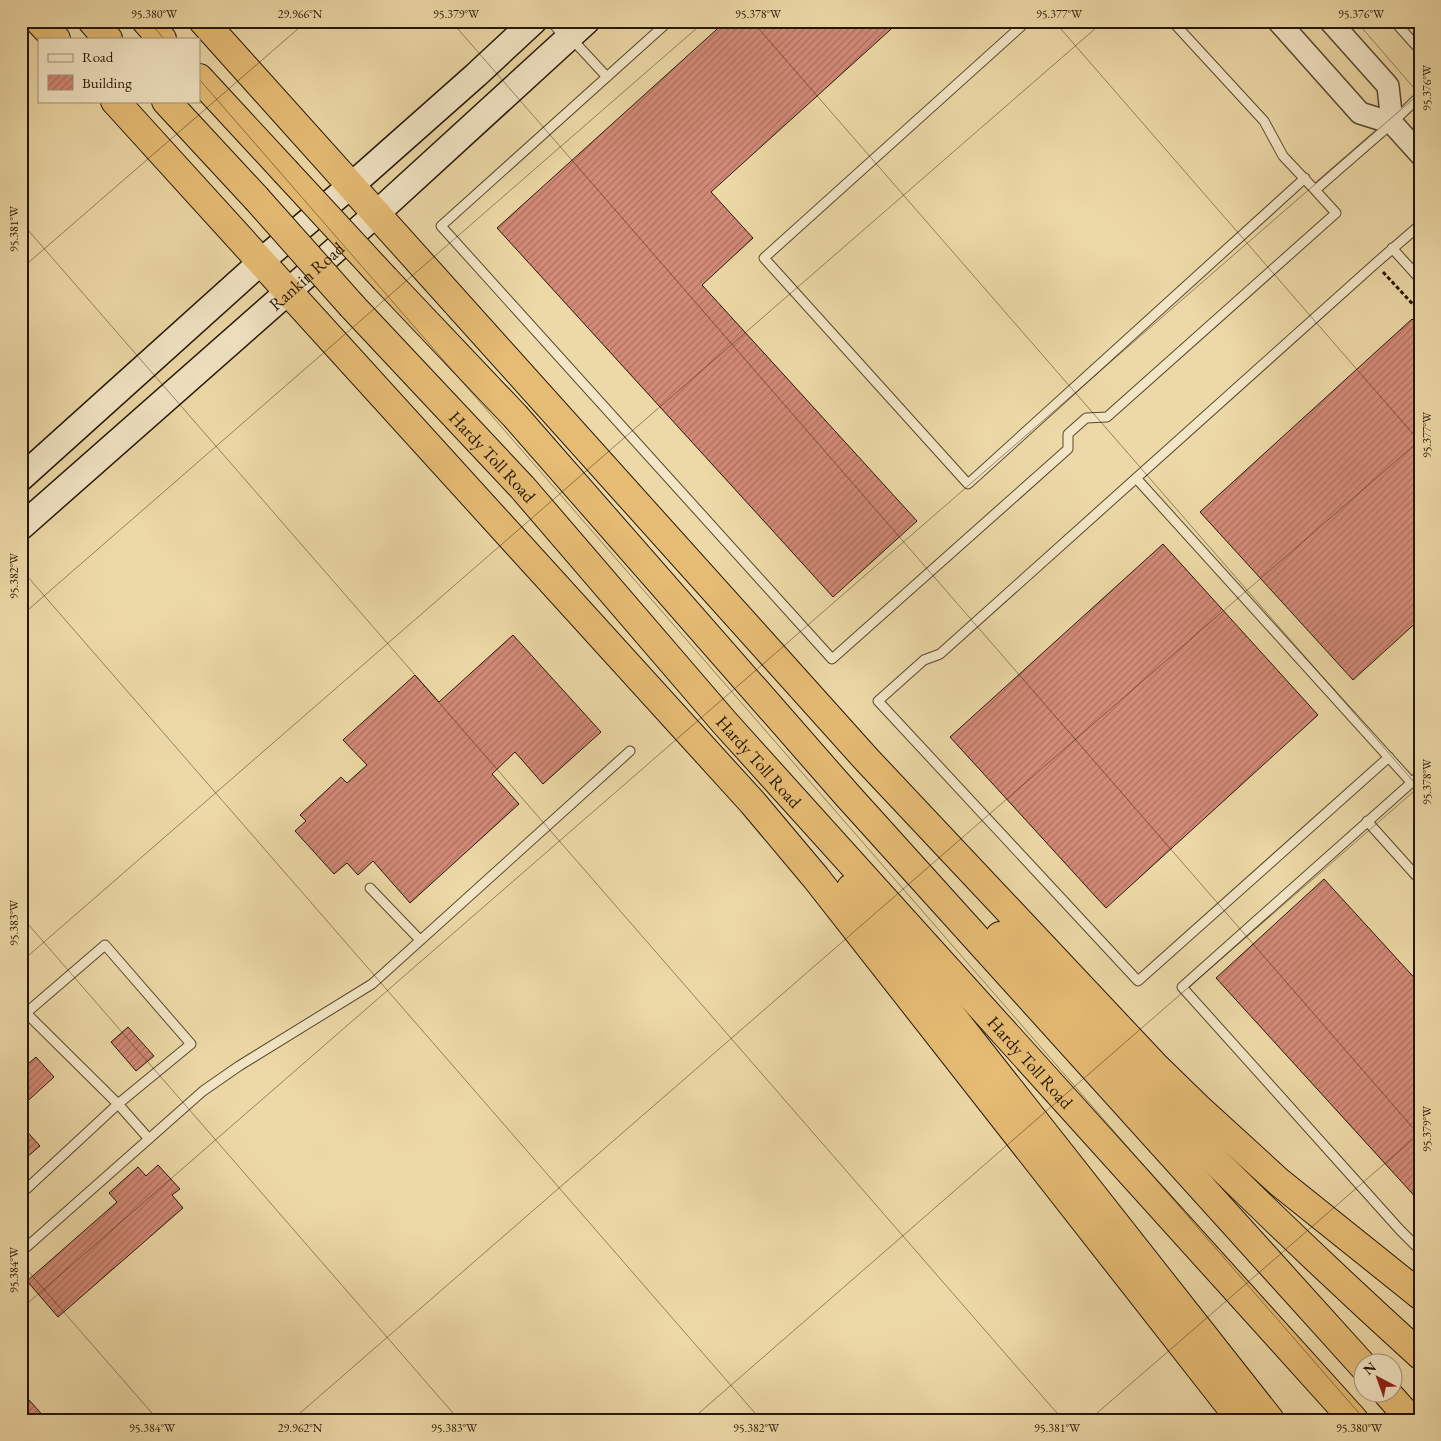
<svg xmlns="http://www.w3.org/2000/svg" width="1441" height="1441" font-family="'EB Garamond',serif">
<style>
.building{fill:url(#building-hatch);stroke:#251705}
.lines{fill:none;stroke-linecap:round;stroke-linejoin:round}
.service-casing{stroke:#57482e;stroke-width:11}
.minor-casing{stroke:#57482e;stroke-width:20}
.tertiary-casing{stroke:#57482e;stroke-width:24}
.secondary-casing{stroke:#251705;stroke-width:28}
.motorway-casing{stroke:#251705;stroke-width:30}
.path{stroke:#251705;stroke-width:3;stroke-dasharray:4 2.5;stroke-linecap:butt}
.service{stroke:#f3e6c6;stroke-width:9}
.minor{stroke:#f3e6c6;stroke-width:18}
.tertiary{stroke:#f3e6c6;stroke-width:21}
.secondary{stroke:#f3e6c6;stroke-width:25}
.motorway{stroke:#e6bc74;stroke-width:28}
.motorway-bridge-casing{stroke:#251705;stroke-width:30;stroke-linecap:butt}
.motorway-bridge{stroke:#e6bc74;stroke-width:28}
.ticks{fill:none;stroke:#251705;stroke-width:1;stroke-opacity:0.45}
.labels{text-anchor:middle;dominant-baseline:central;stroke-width:4.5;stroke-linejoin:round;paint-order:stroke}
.street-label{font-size:18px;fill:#251705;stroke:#f3e6c6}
.neatline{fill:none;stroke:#251705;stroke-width:2}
.ticks-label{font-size:12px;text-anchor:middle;fill:#251705}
</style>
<defs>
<pattern id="building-hatch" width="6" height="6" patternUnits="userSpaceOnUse" patternTransform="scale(1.25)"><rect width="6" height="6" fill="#d38a77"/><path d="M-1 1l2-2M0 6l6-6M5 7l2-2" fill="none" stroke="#ab7060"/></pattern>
</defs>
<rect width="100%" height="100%" fill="#edd9a7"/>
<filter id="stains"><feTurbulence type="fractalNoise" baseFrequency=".004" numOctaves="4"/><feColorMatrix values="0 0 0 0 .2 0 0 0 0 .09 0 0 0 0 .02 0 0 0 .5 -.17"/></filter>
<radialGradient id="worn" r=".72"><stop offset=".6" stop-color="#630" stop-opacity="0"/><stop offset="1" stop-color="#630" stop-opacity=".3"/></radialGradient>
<path class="building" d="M726 21H900L711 192 753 238 702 285 917 521 833 597 497 228Z
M1412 319 1420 327V619L1353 680 1200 512Z
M1163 544 1318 715 1106 908 950 737Z
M513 635 601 732 543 784 515 752 492 774 519 804 410 903 373 861 358 875 347 863 334 874 295 831 306 821 300 815 341 777 347 783 367 765 343 740 415 675 439 702Z
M1324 879 1420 984V1202L1216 978Z
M128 1027 154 1056 136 1071 111 1042Z
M36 1057 54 1077 21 1107V1070Z
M21 1125 40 1146 21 1162Z
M158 1165 180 1189 172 1195 183 1208 58 1317 27 1281 117 1202 109 1193 138 1167 146 1176Z
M21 1391 47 1420H21Z"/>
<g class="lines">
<defs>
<path id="service" d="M669 21 441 226 832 659 1068 449V434L1086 418 1107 417 1336 213 1315 190 1392 123 1420 96
M1027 21 764 258 968 484 1305 178
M1172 21 1264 121 1283 156 1315 190
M1394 21 1420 50
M570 37 607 77
M1392 248 1420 279
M1136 478 1411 782
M1389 757 1138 981 878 701 924 660 940 654 1376 263 1420 225
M1420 775 1182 987 1400 1230 1420 1250
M1367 821 1420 880
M370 888 420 940
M21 1008 118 1104 149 1139
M21 1194 118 1104 191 1044 105 945 26 1013
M21 1252 203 1091 239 1066 372 984 630 751"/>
<path id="minor" d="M557 21 570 37"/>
<path id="tertiary" d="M1278 21 1360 113 1392 123 1420 154
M1330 21 1388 86 1392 123"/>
<g id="secondary">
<path d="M21 478 272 252 362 176 476 75 534 21"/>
<path id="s1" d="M21 527 376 214 587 21"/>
</g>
<g id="motorway">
<path d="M39 21 56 39"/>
<path d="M92 21 108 39"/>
<path d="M146 21 162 39"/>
<path d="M203 21 868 761 1156 1067 1197 1107 1279 1182 1420 1295"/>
<path d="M199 78 285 171"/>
<path d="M115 101 753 803 816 878 1241 1420"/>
<path d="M166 101 256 198"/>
<path d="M385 279 515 416 848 796 1364 1367"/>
<path id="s2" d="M352 306 522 487 724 722 1354 1420"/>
<path d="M851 888 1270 1420"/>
<path d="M1000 936C1063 1003 1125 1071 1190 1136 1265 1211 1342 1284 1420 1355"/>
<path d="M1388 1394 1411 1420"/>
</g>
</defs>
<use href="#service" class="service-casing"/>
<use href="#minor" class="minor-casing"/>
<use href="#tertiary" class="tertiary-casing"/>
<use href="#secondary" class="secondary-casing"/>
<use href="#motorway" class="motorway-casing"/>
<path class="path" d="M1383 272 1420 312"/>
<use href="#service" class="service"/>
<use href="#minor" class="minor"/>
<use href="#tertiary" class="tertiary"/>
<use href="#secondary" class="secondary"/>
<use href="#motorway" class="motorway"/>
<defs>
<path id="motorway-bridge" d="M285 171 385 279
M256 198 352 306"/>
</defs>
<use href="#motorway-bridge" class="motorway-bridge-casing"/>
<use href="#motorway-bridge" class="motorway-bridge"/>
</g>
<path class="ticks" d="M149 21 164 39M451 21 1420 1136M752 21 1420 789M1054 21 1420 442M1356 21 1420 95M199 79 1365 1420M21 222 1063 1420M21 269 307 21M21 569 761 1420M21 616 705 21M21 916 459 1420M21 962 1104 21M21 1263 158 1420M21 1309 1420 93M292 1420 1420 440M691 1420 1420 786M1089 1420 1420 1133"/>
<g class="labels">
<g class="street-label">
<text stroke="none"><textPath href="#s1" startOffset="380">Rankin Road</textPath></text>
<text stroke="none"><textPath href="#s2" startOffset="206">Hardy Toll Road</textPath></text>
<text stroke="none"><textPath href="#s2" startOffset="611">Hardy Toll Road</textPath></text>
<text stroke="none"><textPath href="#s2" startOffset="1016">Hardy Toll Road</textPath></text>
</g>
</g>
<rect width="1441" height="1441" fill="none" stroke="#edd9a7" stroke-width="55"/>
<rect x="38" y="38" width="162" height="65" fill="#f3e6c6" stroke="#a19379"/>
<rect x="48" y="54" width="25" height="8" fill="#f3e6c6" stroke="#a19379"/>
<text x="82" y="62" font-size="15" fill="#251705">Road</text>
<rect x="48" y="75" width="25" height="15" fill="url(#building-hatch)" stroke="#a19379"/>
<text x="82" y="88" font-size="15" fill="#251705">Building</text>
<g transform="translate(1378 1378) rotate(319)"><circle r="24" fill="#f3e6c6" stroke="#a19379"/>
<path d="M0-4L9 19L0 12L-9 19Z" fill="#8f2418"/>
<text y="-8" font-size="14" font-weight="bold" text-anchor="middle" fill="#251705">N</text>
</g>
<rect x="28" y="28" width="1386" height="1386" class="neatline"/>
<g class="ticks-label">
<text x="154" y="18">95.380°W</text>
<text x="300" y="18">29.966°N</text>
<text x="456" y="18">95.379°W</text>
<text x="758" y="18">95.378°W</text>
<text x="1059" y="18">95.377°W</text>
<text x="1361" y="18">95.376°W</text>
<text transform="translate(1427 88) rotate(-90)" y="4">95.376°W</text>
<text transform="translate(14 229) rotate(-90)" y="4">95.381°W</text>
<text transform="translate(1427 435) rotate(-90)" y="4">95.377°W</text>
<text transform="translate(14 576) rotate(-90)" y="4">95.382°W</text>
<text transform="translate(1427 782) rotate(-90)" y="4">95.378°W</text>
<text transform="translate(14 923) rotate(-90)" y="4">95.383°W</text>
<text transform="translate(1427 1129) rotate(-90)" y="4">95.379°W</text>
<text transform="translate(14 1270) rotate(-90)" y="4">95.384°W</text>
<text x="152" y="1432">95.384°W</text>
<text x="300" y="1432">29.962°N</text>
<text x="454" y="1432">95.383°W</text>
<text x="756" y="1432">95.382°W</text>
<text x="1057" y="1432">95.381°W</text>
<text x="1359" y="1432">95.380°W</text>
</g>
<rect width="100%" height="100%" filter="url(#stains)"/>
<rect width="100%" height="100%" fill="url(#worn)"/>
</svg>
